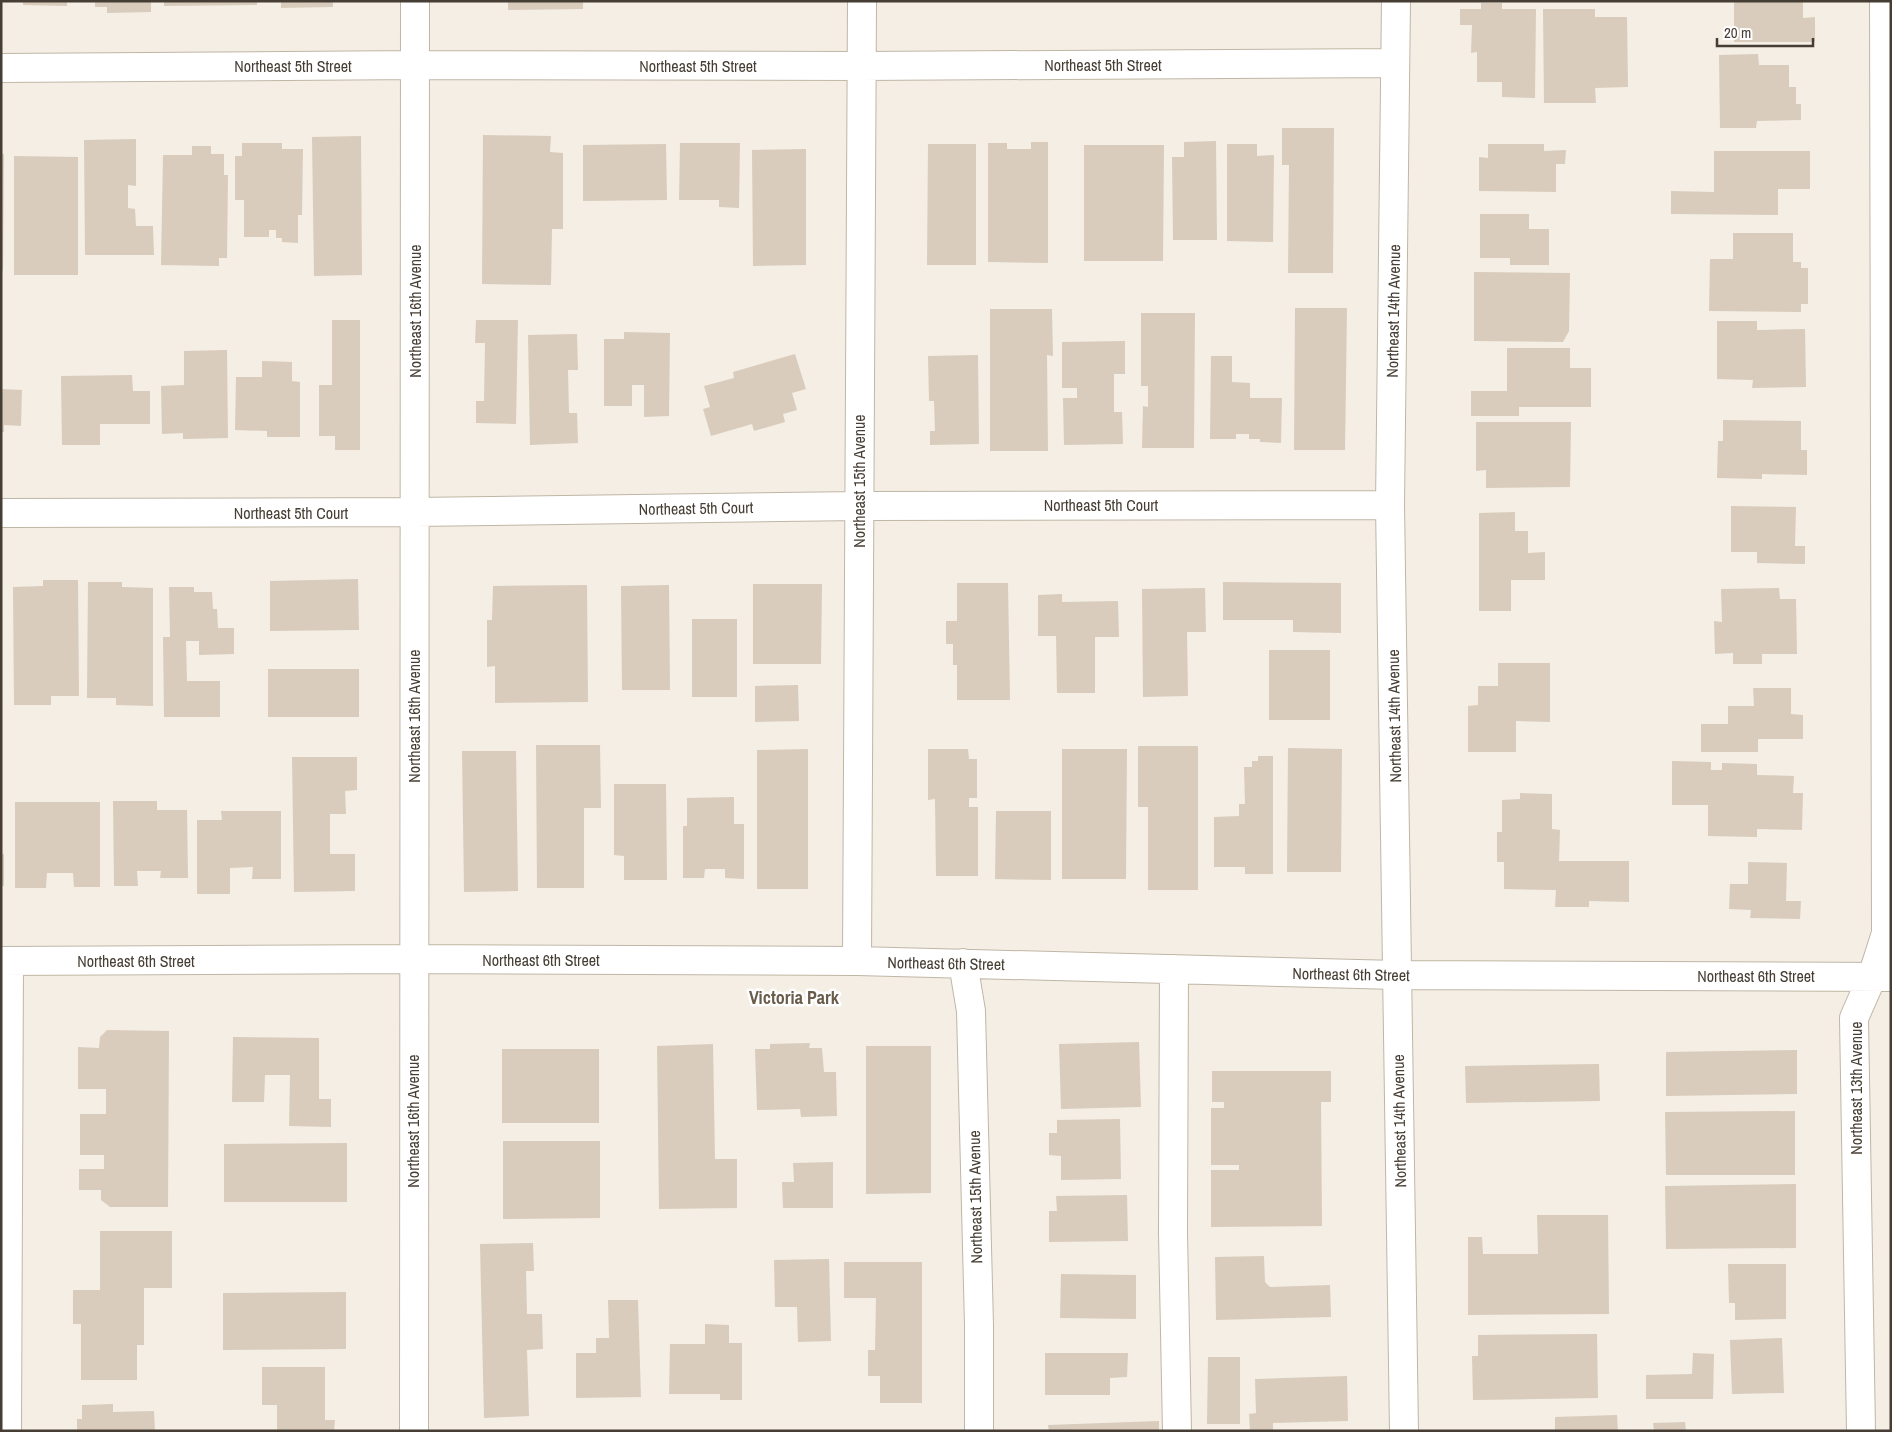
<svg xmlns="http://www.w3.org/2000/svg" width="1892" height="1432" font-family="'Archivo Narrow',sans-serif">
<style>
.building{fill:#d9ccbc}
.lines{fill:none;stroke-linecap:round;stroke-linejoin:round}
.minor-casing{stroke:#c0b6a6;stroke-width:30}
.minor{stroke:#fff;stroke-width:28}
.labels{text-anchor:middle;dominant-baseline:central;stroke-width:5;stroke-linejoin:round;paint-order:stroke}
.street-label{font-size:16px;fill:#463e34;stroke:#fff}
.neighbourhood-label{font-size:18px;font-weight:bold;fill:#6a5c4a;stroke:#fff}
</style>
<rect width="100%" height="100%" fill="#f4eee5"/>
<path class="building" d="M23 1H67V6L23 5Z
M95 1H151V12L107 13V7H95Z
M164 1H257V5L164 6Z
M281 1H333V7L281 8Z
M508 1H583V9L508 10Z
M1734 1H1803V18L1815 17V42H1734Z
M1481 3H1502V9H1536L1535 98 1502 97V82H1477V52L1471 53 1472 25H1460V9H1481Z
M1543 9H1595V17H1627L1628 87 1595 88 1596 103H1544Z
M1758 54 1759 65H1789V87H1796V104H1801V120L1757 121 1756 128H1720L1719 55Z
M1282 128H1334L1333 273H1288L1289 165H1282Z
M483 135 551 136 550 152 563 153V229H552L551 285 482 284Z
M361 136 362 275 314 276 312 137Z
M136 139V186L128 185V208L135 209 136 226H153L154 255H85L84 140Z
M1216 141 1217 240H1173L1172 157H1184V142Z
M1031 142H1048V263L988 262V143H1007V149H1031Z
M242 143H282V149H303L302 215H298V243L282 242V238H276V230H269V237H244V200H235V156H242Z
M680 143H740L739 208 719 207V200H679Z
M666 144 667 200 583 201V145Z
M928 144H976V265H927Z
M1227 144H1257V156L1274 155 1273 242 1227 241Z
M1488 144H1544V151L1566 150 1565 164H1556V192L1479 191V157L1488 158Z
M1084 145H1164L1163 261H1084Z
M192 146H211V154H224V175H228L227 258H219V266L161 265 163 155H192Z
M806 149V265L753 266 752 150Z
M1714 151H1810V189H1778V215L1671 214V191L1714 192Z
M1 154H4L3 271H1Z
M14 156 78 157V275H14Z
M1480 214H1529V229H1549V265H1510V258H1480Z
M1733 233H1793V262H1801V268H1808V304H1801V312L1709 311 1710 259H1733Z
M1474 272 1570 273 1569 331 1563 342 1474 341Z
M1295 308H1347L1345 450H1294Z
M990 309H1052L1053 356 1047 355 1048 451H990Z
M1141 313H1195L1194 448H1142L1143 406 1148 407V386H1141Z
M332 320H360V450H335V436H319V385H332Z
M476 320H518L516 424 476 423V401H484L485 343H475Z
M1717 321H1757V330L1805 329 1806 387 1752 388 1753 380 1717 379Z
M624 332 670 333 669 416 644 417V385H632V406H604V339H624Z
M577 334 578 370H568L569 413H577L578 443 530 445 528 335Z
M1125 341V374H1114V412H1122L1123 444 1064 445 1063 398H1077V388H1062V342Z
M1507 348H1570V368H1591V407H1519V416H1471V391H1507Z
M227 350 228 438 183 439V433L162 434 161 386 184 385V351Z
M795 354 806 389 792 393 797 410 783 414 785 422 754 431 752 424 711 436 703 409 710 407 704 386 734 378 733 372Z
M978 355 979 444 930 445V431H935L934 401H929L928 356Z
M1211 356H1232V382L1250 383V398H1282L1281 443 1260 442V439H1249V434H1236V439H1210Z
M262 361 292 362V381L300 382V437H267V431L235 430 236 377H262Z
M132 375 133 391H150V424H100V445H62L61 376Z
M1 389 22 390 21 426 4 425V432H1Z
M1723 420 1801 421V450H1807V475L1762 474V479L1717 478 1718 441H1723Z
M1476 422H1571L1570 487 1486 488V470L1476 471Z
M1731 506 1796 507 1795 546H1805V564L1757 563V552H1731Z
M1515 512V531H1528V553L1545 552V580H1511V611H1479V513Z
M358 579 359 630 270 631V581Z
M43 580H78L79 696H51V705H14L13 587 43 586Z
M88 582H122V587L153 588V706L116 705V698H87Z
M1223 582 1341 583V633L1293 632V620H1223Z
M957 583H1008L1010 700H957V665H953V644H946V621H957Z
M753 584H822L821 664H753Z
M587 585 588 702 495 703V666L487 667V620H492L493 586Z
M669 585 670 690H622L621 586Z
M169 587H194V592H212L213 609H217L218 628H234V654L199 655V641H186L187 681H220V717H164L163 637H170Z
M1205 588 1206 632H1187L1188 696 1143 697 1142 589Z
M1779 588 1780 599H1796L1797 654H1762V664H1733V653L1715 654 1714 621 1722 622 1721 589Z
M1062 594V602L1118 601 1119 637H1095V693H1057L1056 636H1038V595Z
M692 619H737V697H692Z
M1269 650H1330V720H1269Z
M1498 663H1550V722L1516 721V752H1468V706L1478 705V686H1498Z
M268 669H359V717H268Z
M798 685 799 721 755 722V686Z
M1753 688H1791V714L1803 715V739H1758V752H1701V724H1728V706H1754Z
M536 745H600L601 808H584V888H537Z
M1138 746H1198V890H1148V807H1138Z
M1288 748 1342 749 1341 872H1287Z
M808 749V889H757V750Z
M928 749H968L969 759H977V798H969V807H978V876H936L935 799 928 800Z
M1062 749H1127L1126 879H1062Z
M462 751H516L518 891 464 892Z
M1258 756H1273V874H1245V867H1214V817L1239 816V804H1245L1244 767H1252V761H1258Z
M292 757H357V790L345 791 346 814H330V854H355V891L294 892Z
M1672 761 1711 762V770H1722V763L1757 764V775L1794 776 1793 793H1803L1802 830 1757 829V837L1708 836V805H1672Z
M614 784H666L667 880H624V856L614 855Z
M1520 793 1552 794V829L1560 830 1559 861H1629V902L1589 901V907H1555L1556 890 1504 889V862H1497V832H1502V800L1520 799Z
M734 797V824H744V879L725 878V869H705L704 878H683V826H687V798Z
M113 801H157V810H187L188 878H160L161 871H137L138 886H114Z
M15 802H100V887H74L73 873H47L46 888H15Z
M221 811H281V879H252L253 867 230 868V894H197V820H222Z
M996 811H1051V880L995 879Z
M1 854H4V886H1Z
M1748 862 1787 863 1786 901H1801L1800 919 1750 918 1751 910 1729 909 1730 884H1748Z
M107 1030 169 1031 168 1207H110L101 1200V1190H79V1169H104V1155H80V1114H106V1089H78V1047L99 1048 100 1037Z
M233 1037 319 1038V1099H331V1127L289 1126 290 1075H265L264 1102H232Z
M1139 1042 1141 1107 1061 1109 1059 1044Z
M810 1043 809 1048H822L824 1072H836L837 1116 801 1117 800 1109 757 1110 755 1049H770V1044Z
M713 1044 715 1159H737V1208L659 1209 657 1046Z
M866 1046H931V1193L866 1194Z
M502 1049H599V1123H502Z
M1797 1050V1094L1666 1096V1052Z
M1599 1064 1600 1101 1466 1103 1465 1066Z
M1212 1071H1331V1102H1321L1322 1226 1211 1227V1170H1239V1165H1211V1108H1224V1102H1212Z
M1795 1111V1175H1666L1665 1112Z
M1120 1119 1121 1179 1061 1180V1156L1049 1155V1133H1057V1120Z
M503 1141H600V1218L503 1219Z
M347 1143V1202H224V1144Z
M833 1162V1208H783L782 1182H794L793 1163Z
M1796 1184V1248L1666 1249 1665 1186Z
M1127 1195 1128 1241 1049 1242V1211H1057L1056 1196Z
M1537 1215H1608L1609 1314 1468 1315V1237H1482L1483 1254H1538Z
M100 1231H172V1288H144V1345H137V1380H81V1324H73V1290H100Z
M533 1243 534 1271H526L527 1314H542L543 1349 527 1350 529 1416 484 1418 480 1244Z
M1264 1256 1265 1282 1270 1287 1330 1285 1331 1317 1216 1320 1215 1257Z
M829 1259 831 1341 798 1342 797 1307H775L774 1260Z
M844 1262H922V1403H880V1376H868V1350H875L876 1298H844Z
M1728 1264H1786V1319L1735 1320V1303H1729Z
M1061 1274 1136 1275V1319L1060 1318Z
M346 1292V1349L223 1350V1293Z
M608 1300H638L641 1397 576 1398V1353H596V1338H609Z
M705 1324 729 1325V1343H742V1400H720V1394H669L670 1344H705Z
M1597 1334 1598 1398 1473 1400 1472 1356H1478V1335Z
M1782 1338 1784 1393 1732 1394 1730 1340Z
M1045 1353H1128L1127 1377 1110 1378V1395H1045Z
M1693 1353 1714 1354 1713 1399H1646V1375L1692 1374Z
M1208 1357H1240V1424H1207Z
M262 1367H325V1420H335L334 1431H277V1405H262Z
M1347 1376 1348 1421 1273 1423V1431H1250L1249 1414 1256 1413 1255 1379Z
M113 1404V1412L154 1411 155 1431H77V1419H82V1405Z
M1617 1415 1618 1431H1555V1417Z
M1159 1421V1431H1049L1048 1425Z
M1685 1422 1686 1431H1654L1653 1423Z"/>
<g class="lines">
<defs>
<path id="minor" d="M1396 1 1390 505 1404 1431
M1 68 415 65 861 66 1395 63
M1 513 415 512 859 506 1390 505
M1 961 413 959 857 961 1397 975 1891 977
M857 961 862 1
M963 963 971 1011 979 1325V1431
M1174 969 1173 1233 1177 1431
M7 1431 9 961
M414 1431 415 1
M1861 1431 1854 1018 1872 977 1886 933 1884 1"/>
</defs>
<use href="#minor" class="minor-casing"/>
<use href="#minor" class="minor"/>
</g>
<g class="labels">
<g class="street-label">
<text x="1103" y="65">Northeast 5th Street</text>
<text x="293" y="66">Northeast 5th Street</text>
<text x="698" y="66">Northeast 5th Street</text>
<text transform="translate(415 311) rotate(-90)">Northeast 16th Avenue</text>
<text transform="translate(1393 311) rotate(-89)">Northeast 14th Avenue</text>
<text transform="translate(859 481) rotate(-90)">Northeast 15th Avenue</text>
<text x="1101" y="505">Northeast 5th Court</text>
<text transform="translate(696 508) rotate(-1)">Northeast 5th Court</text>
<text x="291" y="513">Northeast 5th Court</text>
<text transform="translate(414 716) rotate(-90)">Northeast 16th Avenue</text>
<text transform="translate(1394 716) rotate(-91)">Northeast 14th Avenue</text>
<text x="541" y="960">Northeast 6th Street</text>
<text x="136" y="961">Northeast 6th Street</text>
<text transform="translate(946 963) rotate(1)">Northeast 6th Street</text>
<text transform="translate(1351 974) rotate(1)">Northeast 6th Street</text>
<text x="1756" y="976">Northeast 6th Street</text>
<text transform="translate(1856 1088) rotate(-90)">Northeast 13th Avenue</text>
<text transform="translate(413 1121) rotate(-90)">Northeast 16th Avenue</text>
<text transform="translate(1399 1121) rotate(-91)">Northeast 14th Avenue</text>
<text transform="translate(975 1197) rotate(-91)">Northeast 15th Avenue</text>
</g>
<g class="neighbourhood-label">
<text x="794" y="997">Victoria Park</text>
</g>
</g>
<rect width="1892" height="1432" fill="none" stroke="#463e34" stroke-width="5"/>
<path d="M1717 38v8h96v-8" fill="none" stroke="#463e34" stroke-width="2.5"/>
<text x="1724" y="38" font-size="15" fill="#463e34" stroke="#ffffff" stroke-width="4" paint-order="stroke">20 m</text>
</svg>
